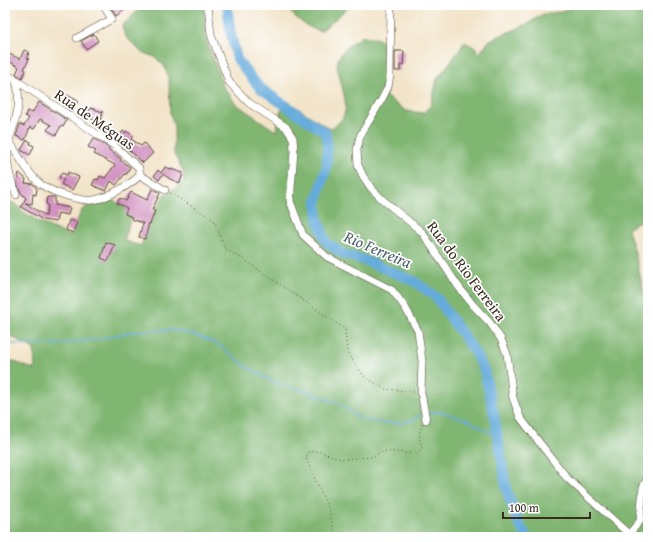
<svg xmlns="http://www.w3.org/2000/svg" width="653" height="542" font-family="'Gentium Book Plus',serif">
<style>
.forest{fill:#80b672;stroke:#5e7048}
.lines{fill:none;stroke-linecap:round;stroke-linejoin:round}
.stream{stroke:#65abdb;stroke-width:1.5}
.river{stroke:#65abdb;stroke-width:10}
.building{fill:#d291c0}
.minor-casing{stroke:#564638;stroke-width:8}
.path{stroke:#564638;stroke-width:1;stroke-dasharray:1 3;stroke-linecap:butt}
.minor{stroke:#fff;stroke-width:7}
.labels{text-anchor:middle;dominant-baseline:central;stroke-width:3.5;stroke-linejoin:round;paint-order:stroke}
.street-label{font-size:15px;fill:#3b2a1e;stroke:#fff}
.water-label{font-size:16px;font-style:italic;fill:#4c5e6a;stroke:#fff}
</style>
<rect width="100%" height="100%" fill="#fff"/>
<filter id="ink" filterUnits="userSpaceOnUse"><feTurbulence type="fractalNoise" baseFrequency=".025" numOctaves="2"/><feDisplacementMap in="SourceGraphic" scale="8" xChannelSelector="R" yChannelSelector="G"/><feConvolveMatrix kernelMatrix="1 2 1 2 8 2 1 2 1" color-interpolation-filters="sRGB"/></filter>
<filter id="wash" filterUnits="userSpaceOnUse"><feTurbulence type="fractalNoise" baseFrequency=".012" numOctaves="4" result="noise"/><feDisplacementMap in="SourceGraphic" scale="16" xChannelSelector="R" yChannelSelector="G"/><feGaussianBlur stdDeviation="0.9" result="paint"/><feColorMatrix in="noise" values="0 0 0 0 0 0 0 0 0 0 0 0 0 0 0 0 0 1.4 0 .05"/><feComposite in="paint" operator="in"/></filter>
<g filter="url(#wash)">
<rect width="100%" height="100%" fill="#f2e4c9"/>
<path class="forest" d="M143 5H204L206 39 223 86 236 104 277 132 278 116 287 101 330 129C354 115 344 100 340 77 339 74 337 69 337 65 338 51 353 42 363 36L376 38 387 44 386 78 383 90 385 96 406 111 423 113 431 105 437 79 459 51 464 42 476 48 479 54 490 40 528 24 543 14 559 12 582 5H620L636 8 641 5H648V219L647 221 637 222 628 229 634 249 646 302H648V537H5V358L35 370 34 349 5 333V204L10 202 16 204 22 211 39 222 70 236 82 210 90 204 110 198 132 213 124 241 141 246 148 225 164 195 183 183 184 173 174 154V127L170 113 169 81 165 67 155 57 141 52 125 36 122 26Z
M285 5H351L321 31C307 29 293 16 285 5Z"/>
<g class="lines">
<path class="stream" d="M5 344H60L98 339 137 331 174 330 198 336 221 346 247 367 273 382 302 390 338 403 362 420 383 423H402L413 420 421 415
M428 413 441 412 465 419 497 436"/>
<path class="river" d="M227 5 231 35 237 59 250 76 260 88 326 133 327 143V165L317 201 318 219 326 242 343 254 366 261 414 281 436 297 474 351 484 370 494 414 507 492 518 522 527 537"/>
</g>
<g id="blocks">
<path class="building" d="M109 5H125L127 8 116 16Z
M94 34 98 41 86 49 81 41Z
M24 50 29 52 27 58 29 59 24 69 26 70 22 78 16 74 19 67 5 59V52L20 59Z
M395 51H404L403 65H400V71H395Z
M67 95 78 101 72 112 66 107 68 103 64 100Z
M39 102 67 120 63 127 61 126 56 135 47 130 51 125 40 119 34 129 30 127 25 140 16 136 20 124 24 126 29 118 25 116 27 111 32 113Z
M90 108 103 112 100 122 87 117Z
M123 131 125 133 126 131 134 136 131 139 141 146 144 143 153 153 143 163 134 154 120 143 122 140 119 137Z
M94 138 109 148V150L121 159 120 160 130 167 127 174H125L116 185 111 181 106 191 92 185 95 179 98 180 100 176 105 178 115 165 94 154 96 151 88 147Z
M27 140 31 142 30 144 34 146 30 155 21 150Z
M165 167 183 173 180 183 170 179 163 174 159 180 154 176 158 170 161 173Z
M68 172 79 177 72 190 61 184 64 180 59 177 62 173 67 175Z
M19 173 26 179 25 183 33 184 37 189 36 195 33 194 32 204 25 203 46 216 48 205 46 204 47 197H55V205L70 208 68 215 58 213 56 222 43 220 21 207 26 198 21 193 17 183Z
M152 189 160 193 152 210 155 211 150 224 149 223 145 239 139 237 143 223 131 219 132 217 125 214 127 208 117 203 120 198 126 201 131 192 147 200Z
M69 220 77 222 73 233 66 230Z
M106 242 115 245 108 261 101 258Z"/>
</g>
</g>
<g filter="url(#ink)">
<use href="#blocks" fill-opacity="0" stroke="#564638" stroke-width="1"/>
<g class="lines">
<defs>
<path id="minor" d="M208 5 211 35 229 82 249 103 286 127 293 138 294 151 290 201 303 235 327 257 392 290 405 307 418 331 422 361 421 392 426 420
M391 5 390 75 388 87 382 99 360 136 357 150 358 165 363 176 371 188 383 200 422 232 458 286 473 305 490 323 501 339 507 354 513 398 520 417 532 433 567 478 632 537
M77 38 112 19 103 5
M5 73 115 146 139 168 140 175
M15 79C23 100 16 120 9 140 17 154 26 170 37 181 46 191 81 202 94 200 107 198 132 184 140 175
M9 140C4 159 10 177 16 195
M140 175 165 190
M629 534 640 521 643 487 648 477"/>
</defs>
<use href="#minor" class="minor-casing"/>
<path class="path" d="M641 5 648 10
M170 193 214 220 225 249 243 259 345 329 347 353 365 377 385 389 414 392
M339 537 334 530 328 508 306 459 308 452 318 451 340 459 371 457 384 451 417 454 422 448 419 435 422 424"/>
<use href="#minor" class="minor"/>
</g>
</g>
<g class="labels">
<g class="street-label">
<text transform="translate(95 119) rotate(35)">Rua de Méguas</text>
<text transform="translate(467 271) rotate(53)">Rua do Rio Ferreira</text>
</g>
<g class="water-label">
<text transform="translate(378 249) rotate(23)">Rio Ferreira</text>
</g>
</g>
<rect width="653" height="542" fill="none" stroke="#fff" stroke-width="20"/>
<path d="M503 512v6h87v-6" fill="none" stroke="#3b2a1e" stroke-width="2"/>
<text x="509" y="512" font-size="12" fill="#3b2a1e" stroke="#ffffff" stroke-width="3" paint-order="stroke">100 m</text>
</svg>
